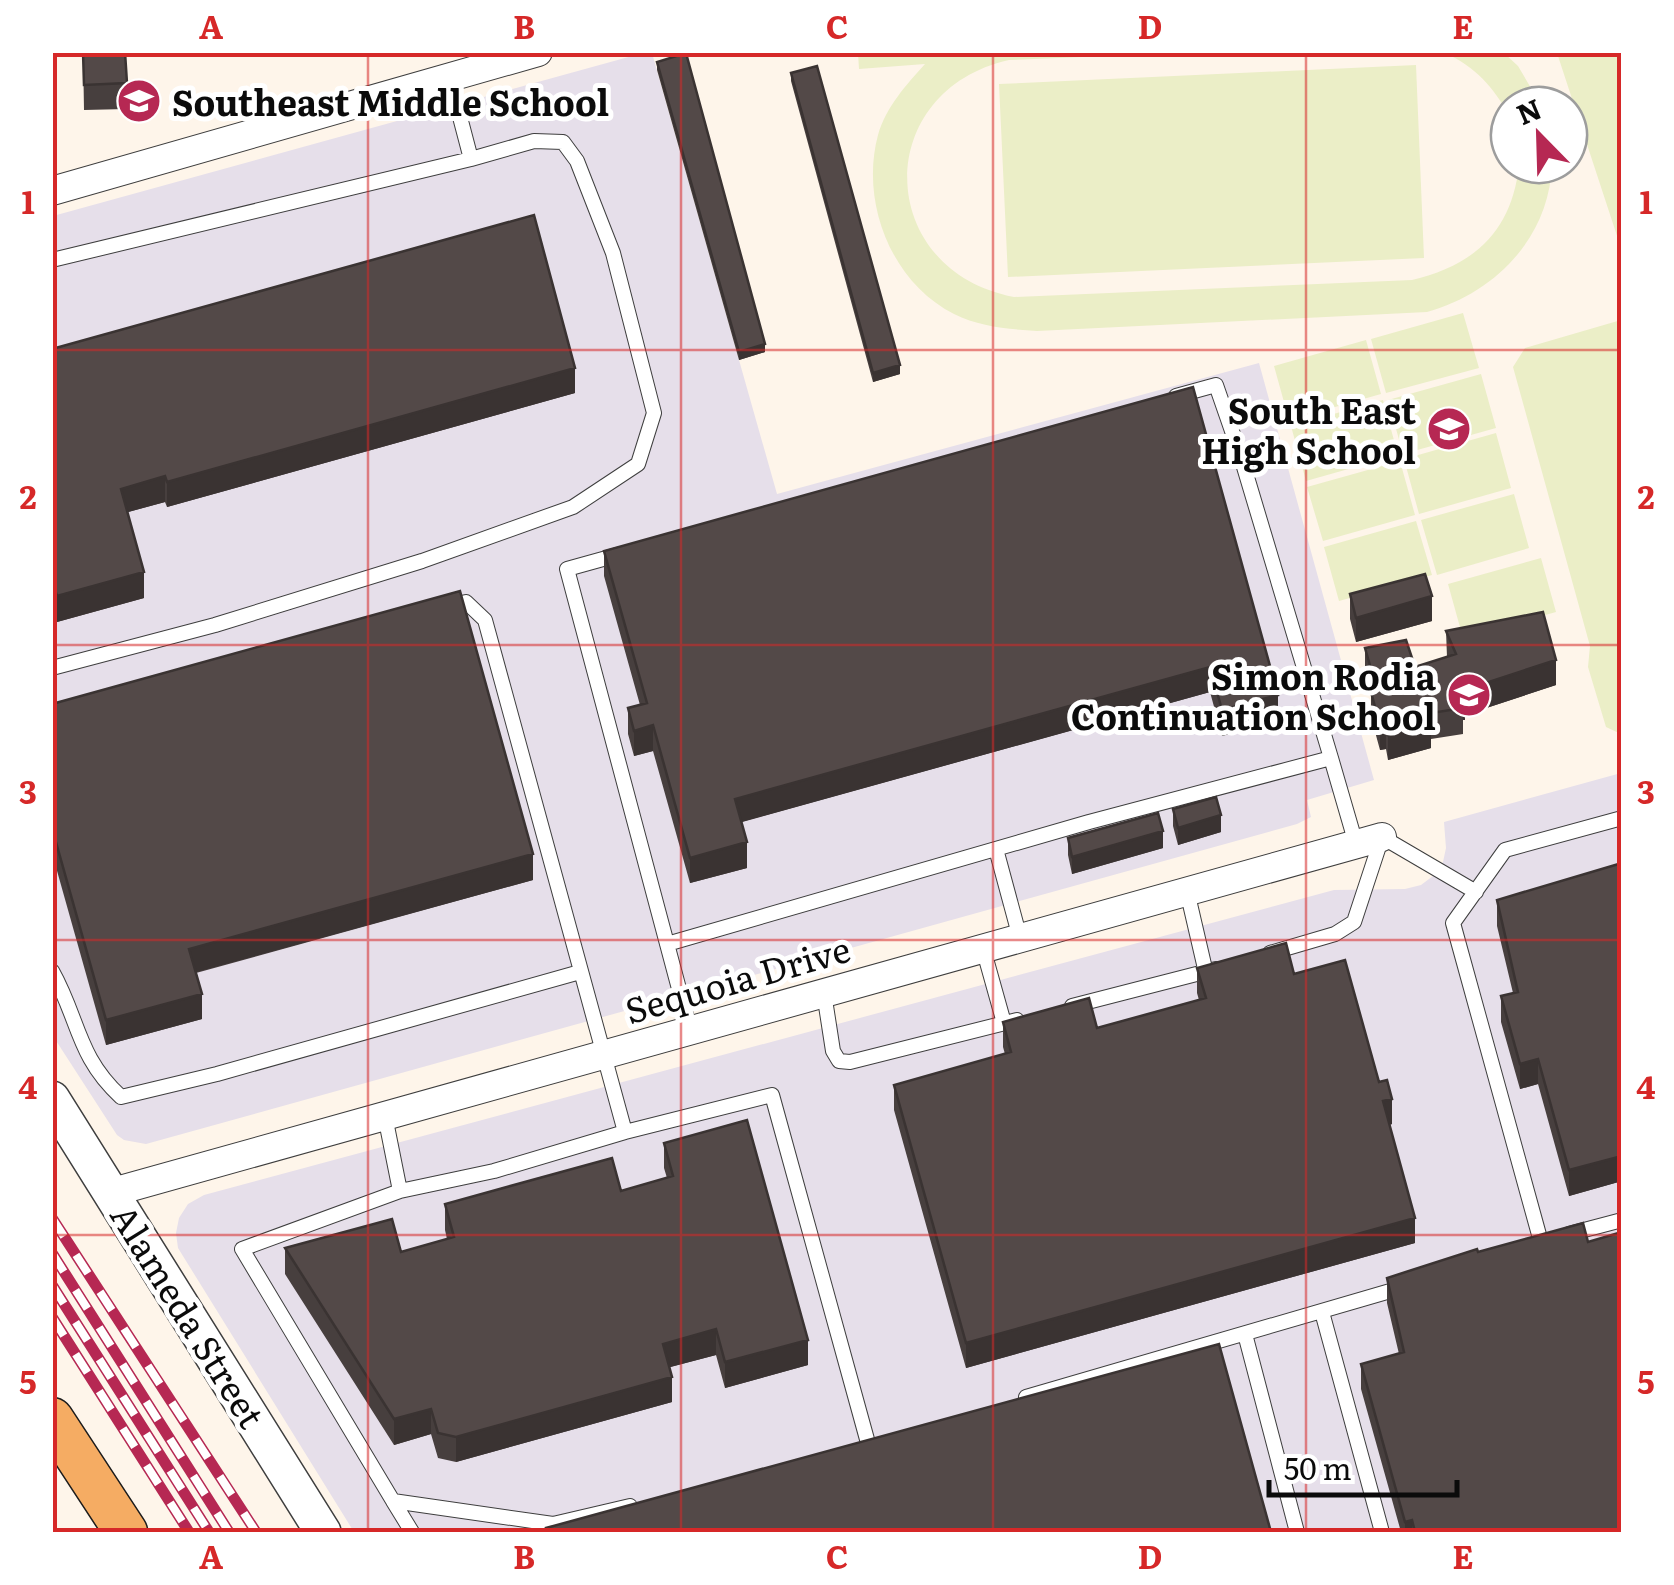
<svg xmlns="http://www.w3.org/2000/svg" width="1674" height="1585" font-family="Literata,serif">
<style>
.industrial{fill:#e6dfea}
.pitch{fill:#ebeec7}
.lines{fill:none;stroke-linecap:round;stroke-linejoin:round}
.service-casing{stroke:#3e3e3e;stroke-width:16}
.minor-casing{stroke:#3e3e3e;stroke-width:30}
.tertiary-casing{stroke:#3e3e3e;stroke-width:38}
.primary-casing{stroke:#1c1c1c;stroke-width:45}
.service{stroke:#fff;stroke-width:14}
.minor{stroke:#fff;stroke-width:28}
.tertiary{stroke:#fff;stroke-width:35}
.primary{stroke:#f5ac63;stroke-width:42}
.rail-casing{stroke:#b62853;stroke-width:11}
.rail{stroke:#fff;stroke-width:8;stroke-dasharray:22;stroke-linecap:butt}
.wall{fill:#473f3e}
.shaded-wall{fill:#3a3332}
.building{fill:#534948;stroke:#3a3332;stroke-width:2.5}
.grid{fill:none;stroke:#d62828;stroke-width:2.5;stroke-opacity:0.55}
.labels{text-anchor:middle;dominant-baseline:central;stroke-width:10;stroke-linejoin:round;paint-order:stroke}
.poi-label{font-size:35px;font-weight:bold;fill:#0b0b0b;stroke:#fff;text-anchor:end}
.street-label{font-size:35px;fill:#0b0b0b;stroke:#fff}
.neatline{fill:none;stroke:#d62828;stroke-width:4}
.grid-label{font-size:32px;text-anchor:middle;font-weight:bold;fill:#d62828}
</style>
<rect width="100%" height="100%" fill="#fef5ea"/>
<path class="industrial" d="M643 53H652L777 494 1259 363 1374 780 1307 800 1311 817 1297 824 146 1144 124 1140 117 1135 53 1036V216Z
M1621 773V1532H354L178 1248 176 1233 179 1218 188 1204 204 1195 1334 890 1405 889 1421 885 1433 876 1443 862 1446 848 1444 822Z"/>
<path class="pitch" d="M858 53H1179L1009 60C871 91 874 270 1014 297L1412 280C1475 265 1512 231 1519 165H1552C1549 238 1495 293 1427 312L1037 331C1008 329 980 327 954 314 891 282 860 202 878 135 886 107 906 85 925 64L859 69Z
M1445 53H1504L1518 66 1541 105H1509V115C1493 87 1476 67 1445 53Z
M1557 53H1621V248Z
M1416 65 1424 258 1008 277 999 84Z
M1463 313 1479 368 1386 393 1371 339Z
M1621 320H1622L1621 734 1606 727 1588 667 1590 646 1513 367 1525 348Z
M1366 340 1381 394 1289 420 1274 366Z
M1481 374 1496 428 1403 454 1388 400Z
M1383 400 1398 455 1306 481 1291 426Z
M1496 433 1511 488 1419 514 1404 459Z
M1400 461 1415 515 1323 541 1307 487Z
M1514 494 1529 548 1437 575 1421 520Z
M1416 521 1432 575 1339 601 1324 547Z
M1541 558 1556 612 1463 638 1448 584Z"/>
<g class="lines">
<defs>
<path id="service" d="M450 79 471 159
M52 260 471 159 534 141 563 142 577 161 613 253 654 413 638 464 573 507 422 561 215 625 52 668
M621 554 567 569 690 1030
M1331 758 1356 844
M996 849 1020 938
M1187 891 1206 973
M667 944 1089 822 1331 758 1241 457 1216 385 1176 396
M983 948 1004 1023
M1270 953 1335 934 1354 922 1382 837 1476 892
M52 971C79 1019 77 1057 121 1097L217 1074 580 972
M824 993 833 1051 839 1061 850 1062 1017 1020
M1072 1006 1216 969
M385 1116 400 1191 494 1171 625 1132 485 620 466 602 448 606
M625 1132 772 1095 868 1443
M400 1191 242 1249 393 1501 553 1524 630 1506
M1569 1234 1622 1220
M1534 1244 1541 1242 1453 923 1505 850 1622 818
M1322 1312 1382 1532
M1245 1334 1297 1532
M1026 1397 1404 1287
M393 1501 412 1532"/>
<path id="minor" d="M52 191 538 52
M113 1192 1382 837"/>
<path id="tertiary" d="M52 1099 323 1532"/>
<path id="primary" d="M52 1419 126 1532"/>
</defs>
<use href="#service" class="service-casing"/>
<use href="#minor" class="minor-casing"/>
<use href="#tertiary" class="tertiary-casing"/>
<use href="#primary" class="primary-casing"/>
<use href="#service" class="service"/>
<use href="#minor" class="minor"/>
<use href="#tertiary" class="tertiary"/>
<use href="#primary" class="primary"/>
<defs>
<path id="rail" d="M52 1218 256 1532
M52 1253 229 1532
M52 1285 209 1532
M52 1317 189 1532"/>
</defs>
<use href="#rail" class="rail-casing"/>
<use href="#rail" class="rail"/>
</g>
<path class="wall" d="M83 52 127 83V109L84 110Z
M657 62 765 352 739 360 657 70Z
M791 73 900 374 873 382 791 81Z
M52 349 575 393 167 507 165 502 128 512 144 598 57 622 52 606Z
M1193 387 1278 720 1222 736 1210 692 741 822 747 868 690 883 653 751 634 756 628 734V708L640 705 604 576V551Z
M1350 594 1432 621 1356 642 1350 619Z
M1446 631 1556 685 1465 715V720H1463V734L1431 739V748L1388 760 1386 749 1380 750 1371 717V695L1365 674V648L1415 667 1447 657Z
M52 704 533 880 196 973 202 1019 106 1045 52 853Z
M1173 809 1221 832 1178 845 1173 826Z
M1068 838 1163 848 1072 874 1068 855Z
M1622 863V1181L1569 1196 1538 1084 1520 1089 1501 1022V996L1513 993 1497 926V900Z
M1197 968 1294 974 1379 1082 1392 1124 1389 1125 1415 1243 966 1368 894 1110V1085L1005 1054 1003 1047V1022L1097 1028 1199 1000 1197 993Z
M664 1143 808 1365 725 1388 716 1355 670 1367 672 1402 456 1462 438 1458 431 1434 394 1445 285 1274V1248L401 1252 447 1239 445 1230V1204L621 1191 667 1178 664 1168Z
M1387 1278 1622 1532H1401L1361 1389V1364L1399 1354 1387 1303Z"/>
<path class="shaded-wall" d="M765 344V352L739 360V352Z
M900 365V374L873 382V373Z
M575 368V393L167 507V482Z
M165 476V502L121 514V489Z
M144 572V598L57 622V596Z
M1432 596V621L1356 642V618Z
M1556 660V685L1465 715V720H1463L1460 695 1464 690Z
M1210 667V692L735 824V799Z
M1278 695V720L1222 736V710Z
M1431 713V748L1388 760V735Z
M1386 724V749L1380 750V725Z
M653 725V751L634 756V731Z
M1221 815V832L1178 845V828Z
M1163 831V848L1072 874V857Z
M747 842V868L690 883V858Z
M533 854V880L189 974V949Z
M202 994V1019L106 1045V1020Z
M1538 1059V1084L1520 1089V1064Z
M1392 1099V1124L1383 1127V1101Z
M1622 1156V1181L1569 1196V1170Z
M1415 1218V1243L966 1368V1343Z
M716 1329V1355L663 1369V1344Z
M808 1340V1365L725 1388V1362Z
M672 1377V1402L456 1462V1437Z
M431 1409V1434L394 1445V1419Z
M1412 1520V1532H1405V1522Z"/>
<path class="building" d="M83 52H125L127 83 84 85Z
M686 53 765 344 739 352 657 62Z
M817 66 900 365 873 373 791 73Z
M534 215 575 368 167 482 165 476 121 489 144 572 57 596 52 580V349Z
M1193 387 1278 695 1222 710 1210 667 735 799 747 842 690 858 653 725 634 731 628 708 647 703 604 551Z
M1425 574 1432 596 1356 618 1350 594Z
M460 591 533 854 189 949 202 994 106 1020 52 828V704Z
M1543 612 1556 660 1464 690 1465 694 1460 695 1463 708 1431 713V723L1388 735 1386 724 1380 725 1371 692 1377 690 1365 648 1406 640 1415 667 1456 654 1446 631Z
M1216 797 1221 815 1178 828 1173 809Z
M1158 813 1163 831 1072 857 1068 838Z
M1622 863V1156L1569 1170 1538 1059 1520 1064 1501 996 1518 992 1497 900Z
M1286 943 1294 974 1345 960 1379 1082 1387 1080 1392 1099 1383 1101 1415 1218 966 1343 894 1085 1011 1052 1003 1022 1089 998 1097 1028 1206 998 1197 968Z
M747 1120 808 1340 725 1362 716 1329 663 1344 672 1377 456 1437 438 1433 431 1409 394 1419 285 1248 392 1219 401 1252 454 1237 445 1204 612 1158 621 1191 673 1176 664 1143Z
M1583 1223 1588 1242 1622 1232V1532H1415L1412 1520 1405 1522 1361 1364 1404 1352 1387 1278 1477 1249 1478 1252Z
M1219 1344 1271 1532H547L546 1528Z"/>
<path class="grid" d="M368 52V1532M681 52V1532M993 52V1532M1306 52V1532M52 350H1622M52 645H1622M52 940H1622M52 1235H1622"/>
<defs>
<symbol id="school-disc" viewBox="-11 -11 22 22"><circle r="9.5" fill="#b62853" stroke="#fff"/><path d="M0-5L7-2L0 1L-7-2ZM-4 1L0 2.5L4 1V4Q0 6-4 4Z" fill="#fff"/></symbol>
</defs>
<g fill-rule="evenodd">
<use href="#school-disc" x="114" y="76" width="50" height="50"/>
<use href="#school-disc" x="1424" y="404" width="50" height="50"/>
<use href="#school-disc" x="1444" y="670" width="50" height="50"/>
</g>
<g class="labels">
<g class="poi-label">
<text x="172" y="101" text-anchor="start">Southeast Middle School</text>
<text x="1416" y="409">South East<tspan x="1416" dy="40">High School</tspan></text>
<text x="1436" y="675">Simon Rodia<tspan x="1436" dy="40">Continuation School</tspan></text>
</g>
<g class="street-label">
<text transform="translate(737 978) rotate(-16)">Sequoia Drive</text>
<text transform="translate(189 1315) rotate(58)">Alameda Street</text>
</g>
</g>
<rect width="1674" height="1585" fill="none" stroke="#ffffff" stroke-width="110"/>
<g transform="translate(1539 135) rotate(337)"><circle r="48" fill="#ffffff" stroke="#9d9d9d" stroke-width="2.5"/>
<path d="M0-8L18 38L0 25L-18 38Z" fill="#b62853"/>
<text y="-15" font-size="28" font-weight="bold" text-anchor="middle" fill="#0b0b0b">N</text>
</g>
<path d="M1269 1480v15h188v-15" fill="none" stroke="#0b0b0b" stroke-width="5"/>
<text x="1284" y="1480" font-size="30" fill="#0b0b0b" stroke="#ffffff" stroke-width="8" paint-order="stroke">50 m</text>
<rect x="55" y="55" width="1564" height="1475" class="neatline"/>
<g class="grid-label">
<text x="211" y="39">A</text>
<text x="524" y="39">B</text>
<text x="837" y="39">C</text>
<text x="1150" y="39">D</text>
<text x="1463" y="39">E</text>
<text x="28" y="214">1</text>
<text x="1646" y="214">1</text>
<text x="28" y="509">2</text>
<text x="1646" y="509">2</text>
<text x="28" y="804">3</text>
<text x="1646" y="804">3</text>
<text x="28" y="1099">4</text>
<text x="1646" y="1099">4</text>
<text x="28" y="1394">5</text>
<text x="1646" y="1394">5</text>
<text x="211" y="1569">A</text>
<text x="524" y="1569">B</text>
<text x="837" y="1569">C</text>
<text x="1150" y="1569">D</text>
<text x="1463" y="1569">E</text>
</g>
</svg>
